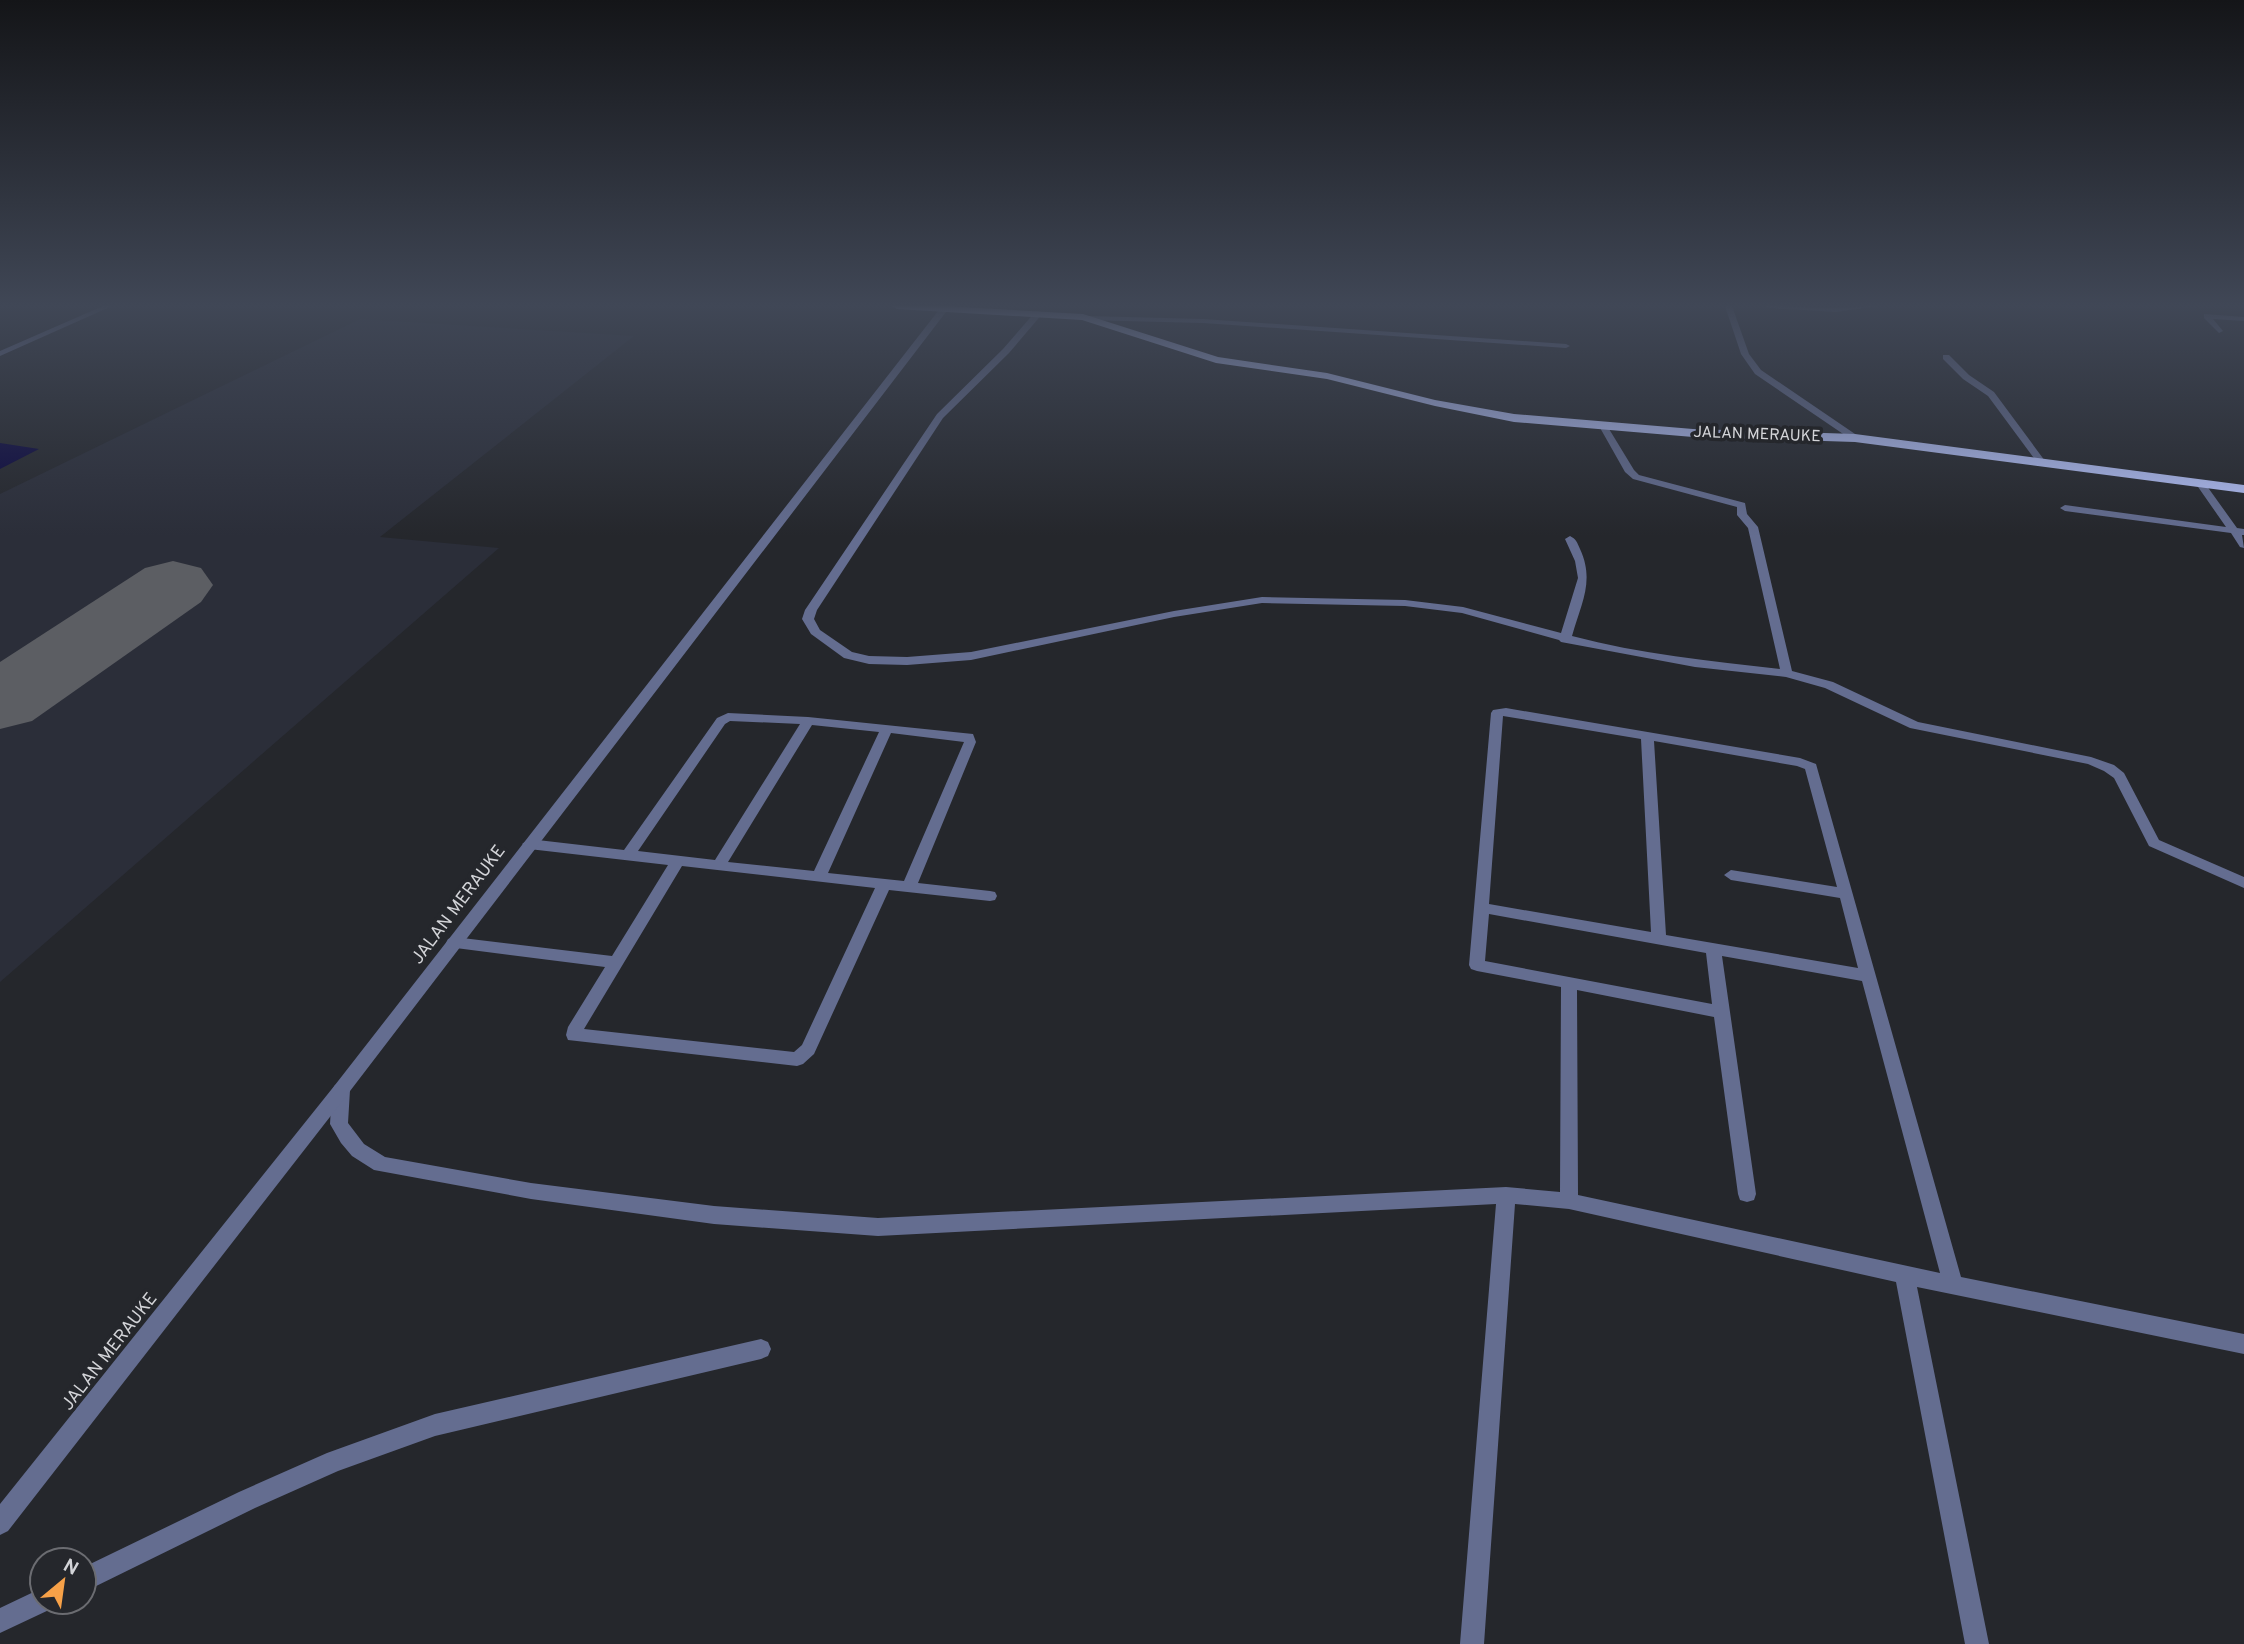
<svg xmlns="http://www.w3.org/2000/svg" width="2244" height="1644" font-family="Overpass,sans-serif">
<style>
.built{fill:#2b2e39}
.water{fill:#0a063f}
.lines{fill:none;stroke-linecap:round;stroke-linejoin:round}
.runway{fill:#5c5e63;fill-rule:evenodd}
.minor{fill:#646d90;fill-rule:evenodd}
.tertiary{fill:#646d90;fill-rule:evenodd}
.trunk{fill:#b5c2f9;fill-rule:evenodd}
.labels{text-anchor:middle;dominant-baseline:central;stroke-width:7;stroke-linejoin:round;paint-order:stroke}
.far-street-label{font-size:16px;fill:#d3d4d8;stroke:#25272c}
.street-label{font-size:18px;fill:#d3d4d8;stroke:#25272c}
</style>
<rect width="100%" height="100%" fill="#25272c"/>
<path class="built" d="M360 319 634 336 380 537 499 548 0 982V494Z"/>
<path class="water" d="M0 443 39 449 0 469Z"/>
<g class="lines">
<path class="runway" d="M173 561 201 568 213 585 201 602 32 721 0 729V662L145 568Z"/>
<path class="minor" d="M103 306H112L0 356V351Z
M1725 306H1732L1749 354 1761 370 1858 436V440H1852L1755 374 1741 354Z
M1766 306 1836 308 1878 306 1836 312 1770 308Z
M1036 311 1043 313 1009 353 943 418 817 610 814 619 820 630 852 652 869 656 907 657 971 652 1174 611 1262 597 1405 600 1463 607 1561 633 1578 578 1575 561 1565 539 1570 536C1576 539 1577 542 1580 549 1595 581 1581 604 1572 636 1640 654 1710 661 1780 669L1748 528 1737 515V507L1633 479 1625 472 1599 426 1603 423 1606 424 1634 470 1639 475 1745 503 1747 514 1758 527 1792 671 1833 682 1918 722 2091 757 2114 765 2124 773 2159 840 2244 877V888L2149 846 2114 778 2104 771 2088 764 1910 728 1825 688 1786 677 1695 667 1561 642 1559 640 1462 613 1405 606 1262 603 1174 617 971 660 907 665 869 664 844 658 811 634 802 619 805 610 937 414 1003 349Z
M2204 314 2244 317V321L2213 319 2223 331 2219 333 2204 318Z
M1088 316 1203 319 1566 344 1570 346 1566 348 1203 323 1085 320 1084 318Z
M1943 355H1949L1969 375 1994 392 2045 461V465H2039L1988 396 1963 379 1943 359Z
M2201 481 2204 482 2237 528 2244 529V535H2242L2244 548 2240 547 2231 533 2065 511 2060 508 2065 505 2226 527 2196 484Z
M1506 708 1800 758 1816 764 1961 1277 2244 1334V1354L1917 1287 1989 1644H1965L1896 1282 1569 1209 1515 1204 1484 1644H1460L1496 1204 878 1236 714 1224 531 1199 374 1170 352 1156 341 1143 330 1124 332 1090 335 1085 341 1083 347 1085 350 1090 348 1123 364 1144 385 1157 531 1183 714 1206 878 1218 1506 1187 1560 1192 1561 987 1477 971 1471 969 1469 965 1491 713 1493 710ZM1503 716 1641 739 1651 932 1489 904ZM1654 741 1797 766 1805 769 1837 887 1731 870 1724 875 1731 880 1840 898 1858 968 1666 935ZM1489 914 1706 953 1712 1004 1485 961ZM1722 956 1862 981 1940 1273 1578 1195 1577 990 1714 1017 1738 1194 1740 1200 1747 1202 1754 1200 1756 1194Z
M728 713 808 717 973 734 976 742 918 883 990 891 995 892 997 896 995 900 990 901 889 890 814 1054 803 1064 797 1066 568 1040 566 1035 568 1027 605 967 448 947 446 943 448 939 454 937 612 956 668 865 529 849 522 844 529 839 624 850 717 718ZM730 721 800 724 715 860 638 851 725 724ZM812 725 879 732 814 871 728 862ZM891 733 964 742 904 881 828 873ZM682 866 875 888 802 1045 794 1052 584 1029Z
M761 1339 768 1342 771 1349 768 1356 761 1359 435 1436 338 1471 255 1508 84 1592V1567L239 1492 327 1453 435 1414Z
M42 1588V1602H53L51 1609 0 1633V1608Z"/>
<path class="tertiary" d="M942 306 949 308 347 1095 8 1531 0 1535V1504L335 1085Z"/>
<path class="trunk" d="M892 306H944L1083 314 1218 357 1327 373 1435 400 1514 414 1693 429 1855 434 2244 485V493L1855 442 1693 437 1514 422 1435 406 1327 379 1216 363 1082 320 897 309Z"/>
</g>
<linearGradient id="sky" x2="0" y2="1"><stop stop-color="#141518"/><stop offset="0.57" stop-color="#404756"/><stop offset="1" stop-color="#404756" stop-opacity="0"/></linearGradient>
<rect width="2244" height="536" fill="url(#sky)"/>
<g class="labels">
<g class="far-street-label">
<text transform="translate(1757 435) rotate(2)">JALAN MERAUKE</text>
</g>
<g class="street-label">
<text transform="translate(459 905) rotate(-53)">JALAN MERAUKE</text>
<text transform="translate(110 1352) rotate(-52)">JALAN MERAUKE</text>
</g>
</g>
<g transform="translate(63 1581) rotate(29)"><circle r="33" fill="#25272c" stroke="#6b6c71" stroke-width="2"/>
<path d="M0-5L12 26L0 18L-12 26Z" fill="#f7a148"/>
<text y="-10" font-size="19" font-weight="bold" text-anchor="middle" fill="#d3d4d8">N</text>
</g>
</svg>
